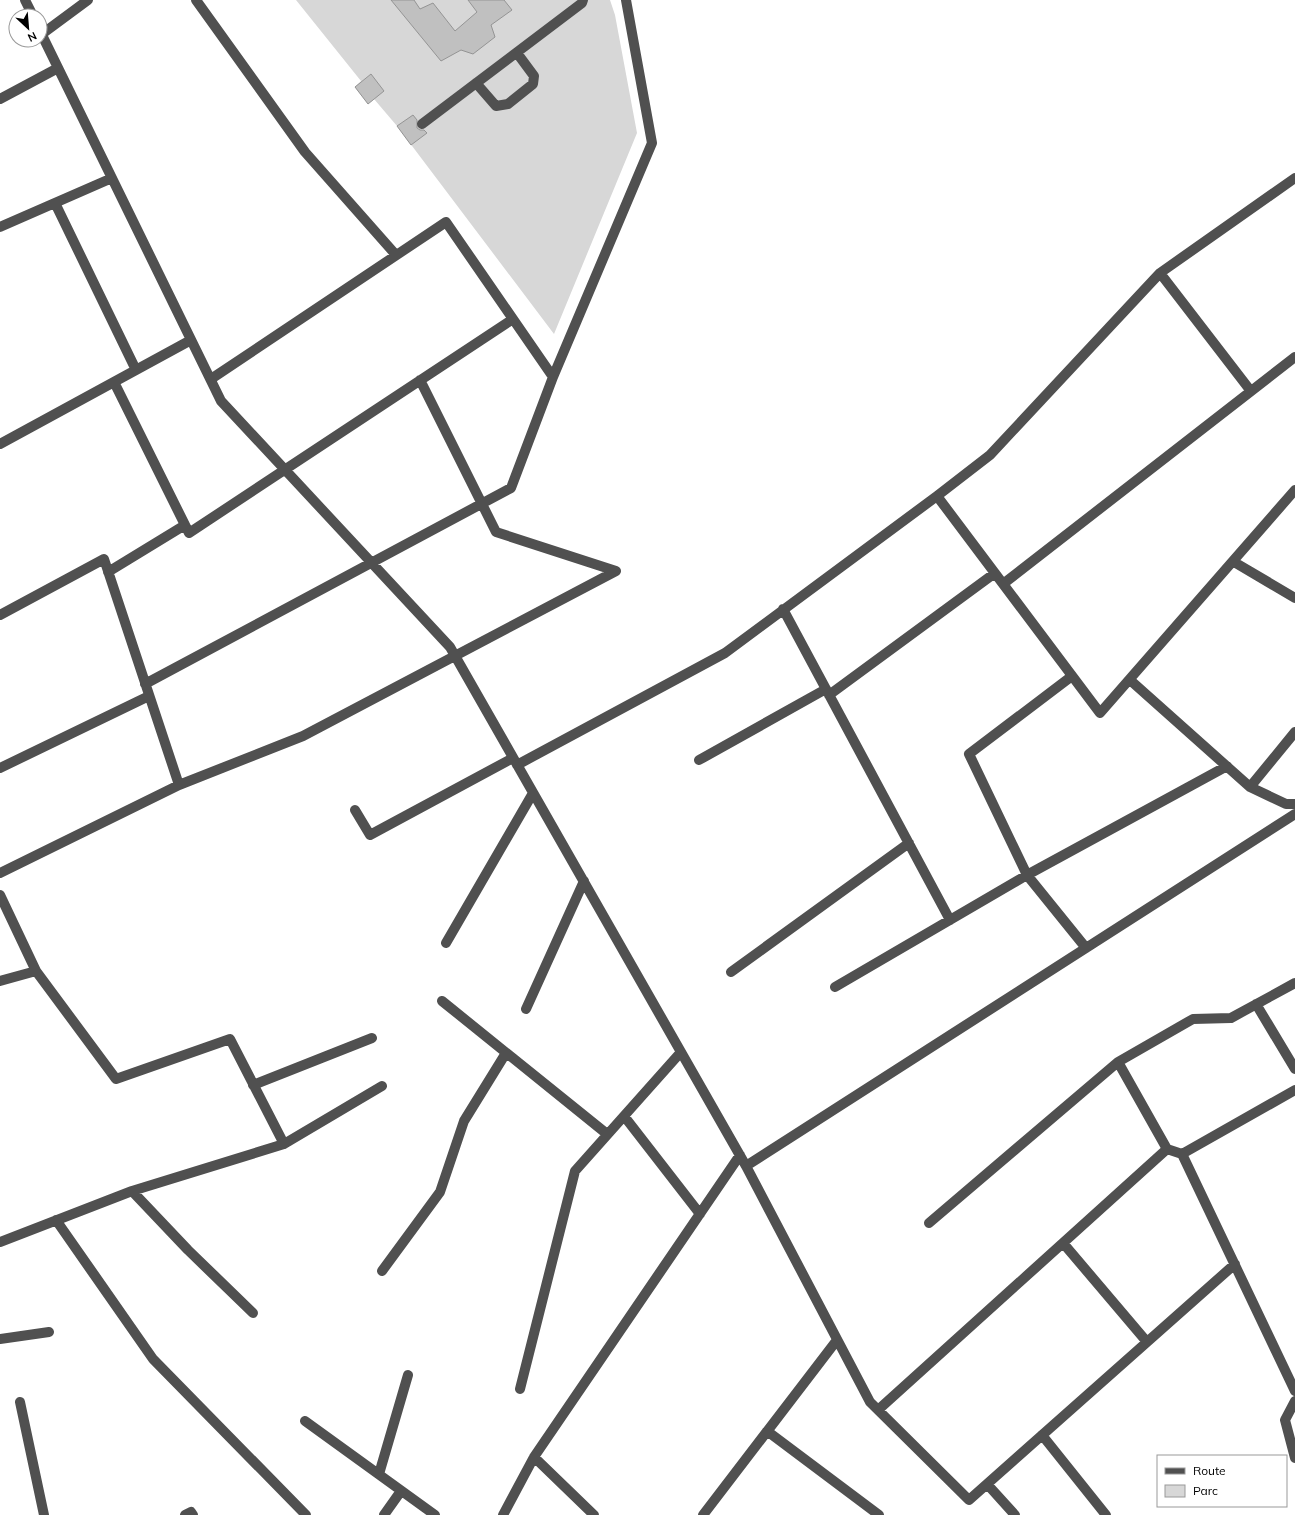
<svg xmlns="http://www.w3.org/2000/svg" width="1295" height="1515" font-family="Mulish,sans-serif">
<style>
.green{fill:#d7d7d7}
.building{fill:#c0c0c0;stroke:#949494}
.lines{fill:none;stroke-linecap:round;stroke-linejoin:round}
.minor{stroke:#505050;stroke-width:10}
</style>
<rect width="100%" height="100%" fill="#fff"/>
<path class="green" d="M296 0H610L615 15 637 133 554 334 397 126 374 99 368 104 355 87 361 81Z"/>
<path class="building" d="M391 0H414L420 9 433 3 455 31 477 12 468 0H504L512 10 491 25 495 37 473 54 461 50 441 61Z
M371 74 384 91 368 104 355 87Z
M413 115 417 120V128L420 130H424L427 133 411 145 397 126Z"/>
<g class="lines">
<path class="minor" d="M25 0 33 16
M196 0 305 152 396 255
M40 31 221 401 450 647 746 1166
M42 34 88 0
M476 83 496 106 508 104 533 84 534 76 517 53
M0 99 58 68
M422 124 582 3 583 0
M55 203 136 370
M0 227 112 178
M1160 273 1250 390
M211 379 446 222 553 377
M420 380 496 532 616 571
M114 382 189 533 513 319
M0 444 191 340
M937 496 1100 713 1295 490
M1234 562 1295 598
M108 572 185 525
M1003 584 1295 357
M783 609 950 920
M0 615 104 559 179 785
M1072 676 969 754 1027 875 1086 948
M1130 680 1250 787 1286 804H1295
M145 684 511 488 553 377 652 143 626 0
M829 695 995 573
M699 760 826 689
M517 765 725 653 937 496 990 455 1160 273 1295 178
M0 768 149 696
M1250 787 1295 732
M355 810 370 835 513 758
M0 873 179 785 303 736 616 571
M0 895 36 971 116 1079 230 1039 284 1144
M446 943 533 793
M731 972 909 843
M0 981 36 971
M835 987 1027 875 1227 766
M442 1001 607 1134
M1256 1004 1295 1069
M526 1009 584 881
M1118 1062 1167 1149 1182 1154 1295 1090
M253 1085 372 1038
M624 1116 700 1214
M1182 1154 1295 1391
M132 1191 188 1250 253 1313
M56 1220 153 1359 306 1515
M929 1223 1118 1062 1193 1019 1231 1018 1295 983
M0 1242 132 1191 284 1144 382 1086
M1063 1243 1147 1342
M1235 1264 969 1500 870 1402 746 1166 1295 814
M382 1271 440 1192 464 1121 506 1053
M0 1339 49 1332
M520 1389 575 1171 681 1052
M1295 1401 1285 1420 1295 1458
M20 1402 44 1515
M878 1410 1167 1149
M305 1421 435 1515
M767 1431 879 1515
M1042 1435 1106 1515
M534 1457 594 1515
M379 1474 408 1375
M987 1484 1015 1515
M185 1515 191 1512 193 1515
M384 1515 401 1491
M503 1515 534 1457 740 1155
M703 1515 837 1340"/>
</g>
<rect x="1157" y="1455" width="130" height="52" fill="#ffffff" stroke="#999999"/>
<rect x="1165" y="1468" width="20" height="6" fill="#505050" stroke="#999999"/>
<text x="1193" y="1475" font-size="12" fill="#000000">Route</text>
<rect x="1165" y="1485" width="20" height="12" fill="#d7d7d7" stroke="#999999"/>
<text x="1193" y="1495" font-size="12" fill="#000000">Parc</text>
<g transform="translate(28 28) rotate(154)"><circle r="19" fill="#ffffff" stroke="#999999"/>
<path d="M0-3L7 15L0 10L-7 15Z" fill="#000000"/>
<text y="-6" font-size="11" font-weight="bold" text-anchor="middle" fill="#000000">N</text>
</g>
</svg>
